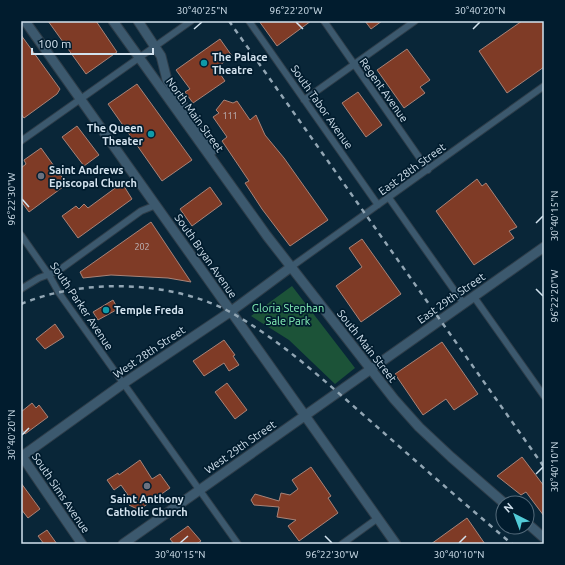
<svg xmlns="http://www.w3.org/2000/svg" width="565" height="565" font-family="Ubuntu,sans-serif">
<style>
.green{fill:#1c5338}
.building{fill:#7f3b26;stroke:#a88378}
.lines{fill:none;stroke-linecap:round;stroke-linejoin:round}
.street-casing{stroke:#2e3d49;stroke-width:8}
.secondary-casing{stroke:#2e3d49;stroke-width:11}
.street{stroke:#3c596e;stroke-width:6}
.secondary{stroke:#3c596e;stroke-width:9}
.rail{stroke:#92a6b4;stroke-width:2.5;stroke-dasharray:5 5;stroke-linecap:butt}
.ticks{fill:none;stroke:#d2e2ee;stroke-width:1.5}
.culture-dot{fill:#0f9aa8;stroke:#011c2e;stroke-width:1.5}
.worship-dot{fill:#6b7280;stroke:#011c2e;stroke-width:1.5}
.labels{text-anchor:middle;dominant-baseline:central;stroke-width:3.5;stroke-linejoin:round;paint-order:stroke}
.number-label{font-size:9px;fill:#bdb8bc}
.poi-label{font-size:11px;font-weight:bold;fill:#d2e2ee;stroke:#011c2e;text-anchor:start}
.street-label{font-size:11px;fill:#d2e2ee;stroke:#011c2e}
.park-label{font-size:11px;fill:#88f5ba;stroke:#011c2e}
.neatline{fill:none;stroke:#d2e2ee;stroke-width:1.5}
.ticks-label{font-size:10px;text-anchor:middle;fill:#d2e2ee}
</style>
<rect width="100%" height="100%" fill="#092638"/>
<path class="green" d="M292 286 355 368 335 384 289 340 251 316Z"/>
<path class="building" d="M48 21H96L117 52 86 74Z
M259 21H311L277 46Z
M365 21H382L371 29Z
M522 21H544V67L507 93 479 51Z
M21 35 60 89 57 94 24 118 21 114Z
M220 39 232 56 216 68 225 81 193 103 185 92 190 89 176 70Z
M407 49 430 80 420 87 425 93 404 108 377 70Z
M137 84 192 160 162 181 108 104Z
M358 92 382 125 366 137 342 103Z
M224 100 233 103 237 101 250 120 256 115 265 135 284 158 328 220 290 246 262 209 245 183 249 181 222 141 227 137 213 117 219 113 216 110Z
M77 126 99 155 84 166 62 137Z
M41 148 67 184 29 212 21 201V168L26 164 24 160Z
M477 179 482 186 486 183 517 227 509 231 514 238 474 265 436 211Z
M122 183 132 199 78 238 62 216 76 206 79 209 84 204 88 208Z
M210 187 222 204 192 226 180 209Z
M151 222 191 282 168 278 111 275 83 278 80 272Z
M362 239 401 294 361 322 336 286 362 267 349 248Z
M113 300 118 309 98 320 93 312Z
M55 324 64 337 45 349 36 339Z
M224 340 235 355 233 356 239 365 229 371 224 363 204 376 193 361Z
M442 342 478 394 454 410 446 399 423 415 395 374Z
M227 383 247 410 235 419 215 392Z
M32 403 36 408 39 405 48 417 25 434 21 428V412Z
M522 457 544 486V516L526 492 521 495 497 476Z
M140 460 152 479 160 474 170 488 139 510 129 505 130 498 121 485 114 490 107 480 118 473 119 475Z
M311 467 331 496 328 498 338 513 299 541 288 526 296 520 277 517 279 507 254 505 251 500 255 494 279 501 281 493 290 495 298 489 292 480Z
M21 483 40 509 28 518 21 509Z
M467 518 485 544H431Z
M188 526 201 541 196 544H174L170 539Z
M47 530 57 544H44L38 536Z"/>
<g class="lines">
<defs>
<path id="street" d="M249 21 378 205
M324 21 428 170
M304 100 415 21
M21 141 191 21
M389 198 464 304
M21 235 49 275 59 293 238 544
M291 267 544 86
M21 289 39 278 58 271 141 211 156 205
M474 297 544 396
M342 544 378 518"/>
<path id="secondary" d="M25 21 396 544
M113 21 267 236 394 399 419 427 451 457 504 503
M138 21 161 56 167 80 212 151
M21 455 82 544
M21 457 124 383 230 312 291 267
M527 523 544 538
M123 544 544 247"/>
</defs>
<use href="#street" class="street-casing"/>
<use href="#secondary" class="secondary-casing"/>
<use href="#street" class="street"/>
<use href="#secondary" class="secondary"/>
<path class="rail" d="M229 21 544 467
M21 304C84 278 172 280 232 313 285 343 330 386 375 425 420 465 466 505 512 544"/>
</g>
<path class="ticks" d="M296 22 303 29M194 29 202 22M473 29 480 22M22 199 29 207M536 223 543 216M536 289 543 296M22 435 29 428M536 474 543 467M325 536 332 543M180 543 188 536M459 543 466 536"/>
<g class="culture-dot">
<circle cx="204" cy="63" r="4"/>
<circle cx="151" cy="134" r="4"/>
<circle cx="106" cy="310" r="4"/>
</g>
<g class="worship-dot">
<circle cx="41" cy="176" r="4"/>
<circle cx="147" cy="486" r="4"/>
</g>
<g class="labels">
<g class="number-label">
<text x="230" y="116">111</text>
<text x="142" y="247">202</text>
</g>
<g class="poi-label">
<text x="212" y="57">The Palace<tspan x="212" dy="13">Theatre</tspan></text>
<text x="143" y="128" text-anchor="end">The Queen<tspan x="143" dy="13">Theater</tspan></text>
<text x="49" y="170">Saint Andrews<tspan x="49" dy="13">Episcopal Church</tspan></text>
<text x="114" y="310">Temple Freda</text>
<text x="147" y="499" text-anchor="middle">Saint Anthony<tspan x="147" dy="13">Catholic Church</tspan></text>
</g>
<g class="street-label">
<text transform="translate(384 90) rotate(55)">Regent Avenue</text>
<text transform="translate(322 107) rotate(55)">South Tabor Avenue</text>
<text transform="translate(195 115) rotate(54)">North Main Street</text>
<text transform="translate(412 169) rotate(-36)">East 28th Street</text>
<text transform="translate(206 256) rotate(55)">South Bryan Avenue</text>
<text transform="translate(451 298) rotate(-35)">East 29th Street</text>
<text transform="translate(82 306) rotate(56)">South Parker Avenue</text>
<text transform="translate(367 346) rotate(52)">South Main Street</text>
<text transform="translate(149 352) rotate(-34)">West 28th Street</text>
<text transform="translate(240 447) rotate(-35)">West 29th Street</text>
<text transform="translate(61 493) rotate(56)">South Sims Avenue</text>
</g>
<g class="park-label">
<text x="288" y="308">Gloria Stephan<tspan x="288" dy="13">Sale Park</tspan></text>
</g>
</g>
<rect width="565" height="565" fill="none" stroke="#011c2e" stroke-width="44"/>
<g transform="translate(515 515) rotate(318)"><circle r="19" fill="#011c2e" stroke="#556b7b"/>
<path d="M0-3L7 15L0 10L-7 15Z" fill="#52cbd7"/>
<text y="-6" font-size="11" font-weight="bold" text-anchor="middle" fill="#d2e2ee">N</text>
</g>
<path d="M32 48v6h121v-6" fill="none" stroke="#d2e2ee" stroke-width="2"/>
<text x="38" y="48" font-size="12" fill="#d2e2ee" stroke="#011c2e" stroke-width="3" paint-order="stroke">100 m</text>
<rect x="22" y="22" width="521" height="521" class="neatline"/>
<g class="ticks-label">
<text x="202" y="14">30°40'25"N</text>
<text x="296" y="14">96°22'20"W</text>
<text x="480" y="14">30°40'20"N</text>
<text transform="translate(11 199) rotate(-90)" y="4">96°22'30"W</text>
<text transform="translate(554 216) rotate(-90)" y="4">30°40'15"N</text>
<text transform="translate(554 296) rotate(-90)" y="4">96°22'20"W</text>
<text transform="translate(11 435) rotate(-90)" y="4">30°40'20"N</text>
<text transform="translate(554 467) rotate(-90)" y="4">30°40'10"N</text>
<text x="180" y="558">30°40'15"N</text>
<text x="332" y="558">96°22'30"W</text>
<text x="459" y="558">30°40'10"N</text>
</g>
</svg>
